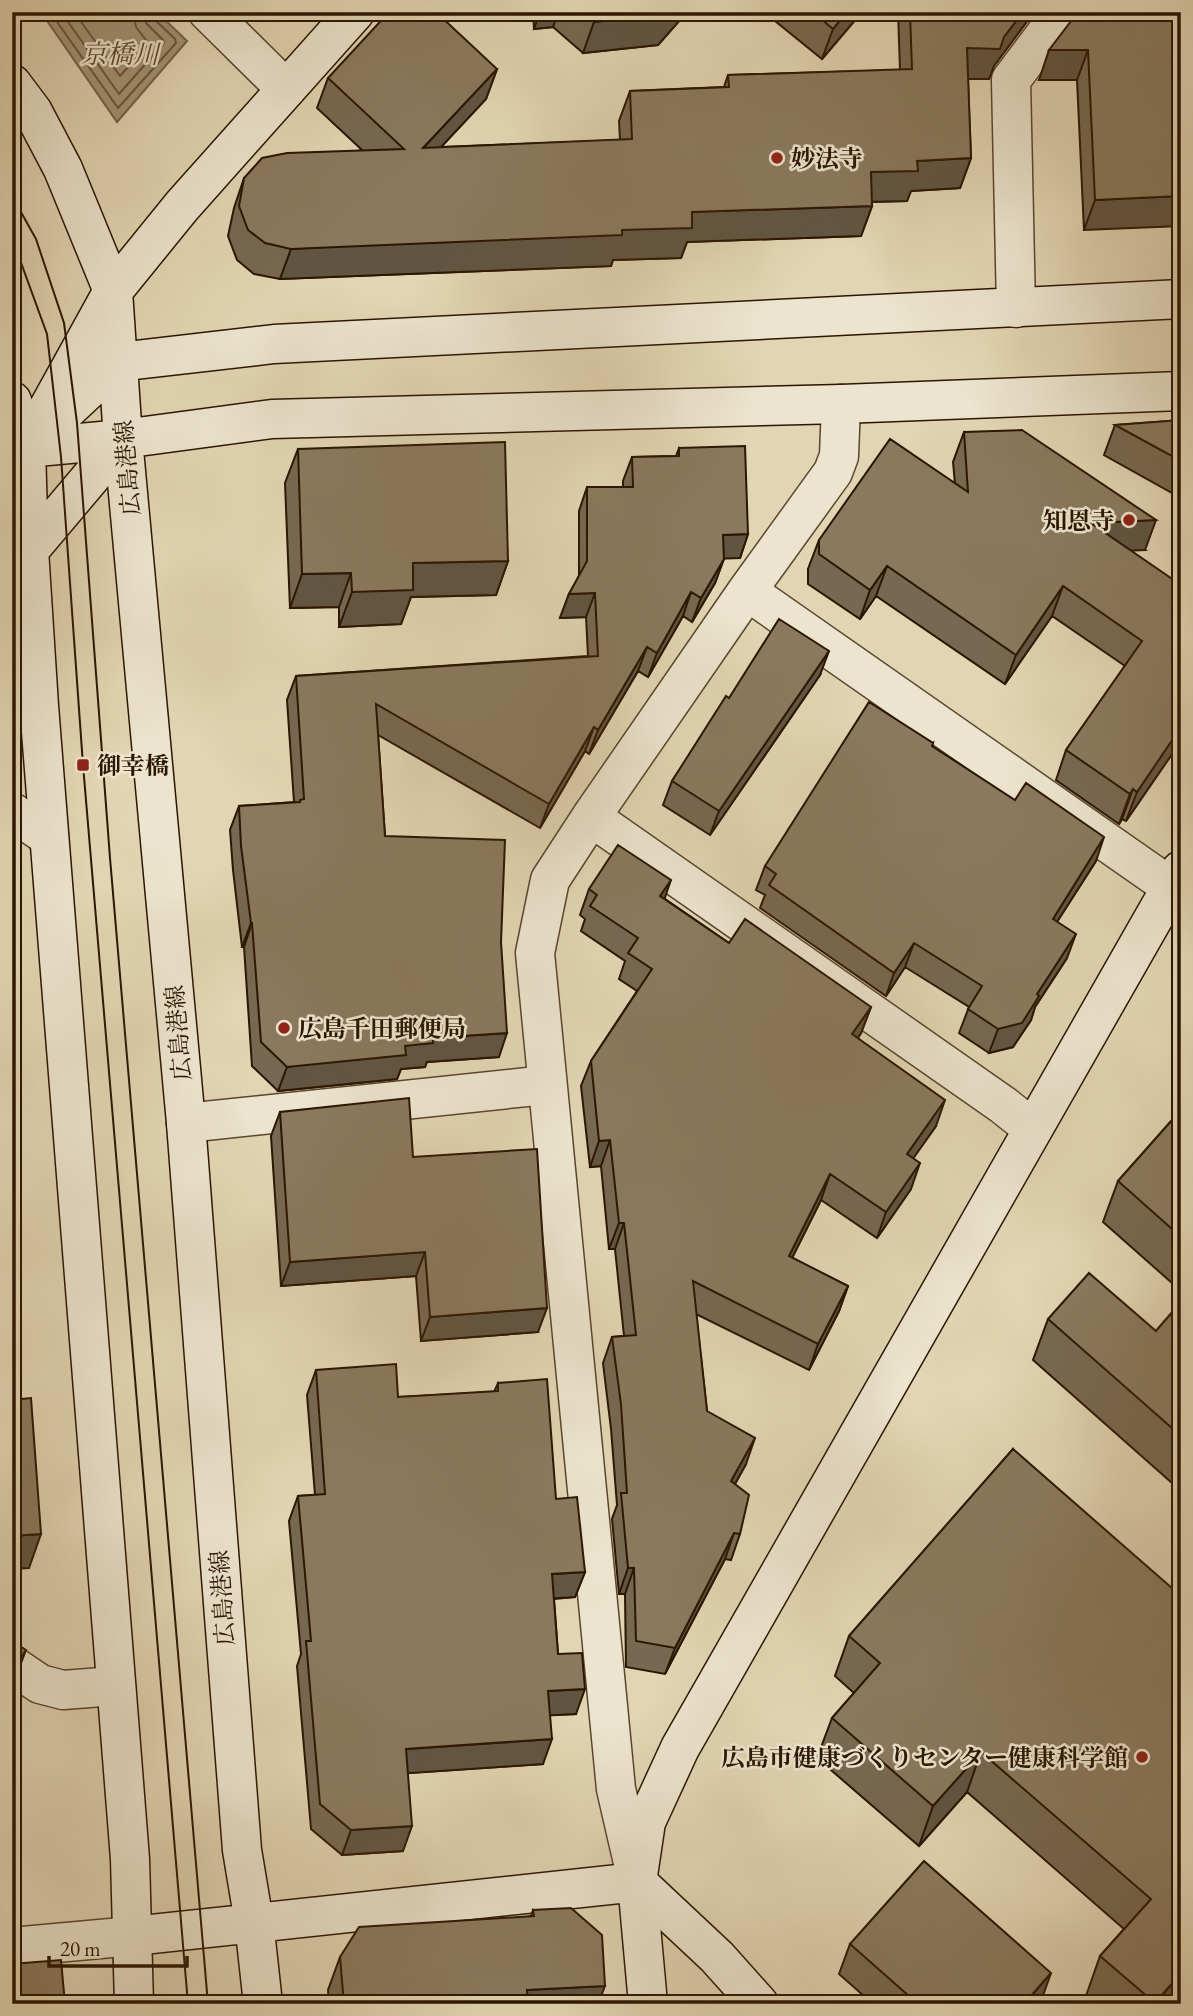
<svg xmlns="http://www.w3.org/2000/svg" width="1193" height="2016" font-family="'EB Garamond','Noto Serif JP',serif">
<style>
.water{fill:#a49477;stroke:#746248;stroke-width:2}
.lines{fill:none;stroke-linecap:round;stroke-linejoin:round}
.shore{stroke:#68553c;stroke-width:2}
.street-casing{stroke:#59462e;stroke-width:41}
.secondary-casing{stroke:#2b1602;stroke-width:41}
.street{stroke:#ece4ce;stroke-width:38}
.secondary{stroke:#ece4ce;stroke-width:38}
.tram{stroke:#2b1602;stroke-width:2}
.wall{fill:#776851;stroke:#2b1602;stroke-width:2}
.shaded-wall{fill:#615542;stroke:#2b1602;stroke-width:2}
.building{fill:#8a795e;stroke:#2b1602;stroke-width:2}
.poi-dot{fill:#8f2418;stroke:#ece4ce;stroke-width:2.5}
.labels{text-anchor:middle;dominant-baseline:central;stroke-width:5;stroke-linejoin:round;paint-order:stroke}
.poi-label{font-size:24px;font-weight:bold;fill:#2b1602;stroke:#ece4ce;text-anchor:start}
.street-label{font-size:24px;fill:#2b1602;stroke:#ece4ce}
.water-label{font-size:26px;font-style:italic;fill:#5b4831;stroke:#ece4ce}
</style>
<rect width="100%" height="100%" fill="#e2d5b3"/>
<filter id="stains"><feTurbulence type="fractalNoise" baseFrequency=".00286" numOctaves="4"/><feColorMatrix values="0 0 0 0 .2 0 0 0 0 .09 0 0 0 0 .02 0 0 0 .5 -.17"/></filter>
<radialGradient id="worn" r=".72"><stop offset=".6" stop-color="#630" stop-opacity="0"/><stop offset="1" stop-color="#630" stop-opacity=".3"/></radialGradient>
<path class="water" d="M41 12H157L187 41 117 122Z"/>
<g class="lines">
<path class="shore" d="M50 12 118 108 176 43 175 39 154 19 152 12
M61 12 119 94 164 43 163 40 146 23 144 12
M74 12 120 76 149 44 136 27 133 12"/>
<defs>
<path id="street" d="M208 12 286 89
M1016 308 1011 80 1062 12
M747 591 1171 887
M12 812 49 837
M591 817 1003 1105 1032 1128
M186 1123 546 1085
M12 1665 40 1684 63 1690 115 1686
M637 1880 616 1789 535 953 550 880 591 817 747 591 833 472 839 456 841 404
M12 1947 133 1936"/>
<path id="secondary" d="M12 84 33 112 63 169 113 291 123 439 186 1123 242 1850 254 1922 263 2004
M12 401 26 448 29 550 39 706 130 1859 134 2004
M44 416 113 291 182 206 355 12
M26 448 118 362 274 344 1181 299
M26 448 123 439 272 419 841 404 1181 391
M21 560 123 439
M133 1936 637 1882 648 2004
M759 2004 717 1957 637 1882 646 1822 680 1748 1181 870"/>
</defs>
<use href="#street" class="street-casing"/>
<use href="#secondary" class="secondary-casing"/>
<use href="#street" class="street"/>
<use href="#secondary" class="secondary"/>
<path class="tram" d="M12 196 36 239 64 323 77 423 110 858 208 2004
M12 238 47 334 61 457 83 765 188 2004"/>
</g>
<path class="wall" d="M287 12H296L292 17Z
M533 12H687L658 45 583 53 553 27 534 29Z
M764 12H862L822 59Z
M898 12H1034L994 66 989 79H968L971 158 960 188 911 191 907 201 872 202V206L861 236 687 242 681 258 613 260 611 266 280 279 254 274 237 260 228 236 234 208 244 178 362 150 317 108 328 78 497 69 486 99 441 147 620 140 619 121 630 91 724 87 728 75 900 70Z
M1078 12H1181L1084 230 1077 80H1039Z
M1181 420V498L1104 455 1115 425Z
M964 432 1145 550H1131L1181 741 1126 821 1122 819 1119 824 1056 780 1066 750 1125 666 1052 616 1005 684 876 596 860 619 808 584V569L819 540 955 484 953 462Z
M679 448 748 534 740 558H724L715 583 692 622 683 616 648 677 638 671 589 754 585 751 540 828 378 735 385 836 501 942 499 1057 427 1062 425 1067 401 1069 397 1079 278 1091 252 1066 244 947H242L233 870 230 830 239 806 294 802 287 700 296 676 588 656 586 617 560 618 569 594 579 576V511L587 487H623V481L632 457 676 456Z
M298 449 508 561 496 595 411 597 401 624 339 627V607L290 608 285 483Z
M820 675 710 835 663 805 672 781 729 698Z
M933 743 932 747 1096 861 1057 922 1067 958 1035 1007 1031 1020 1013 1047 989 1053 959 1033 969 1007 905 967 886 996 760 908 765 895 756 890 765 866Z
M589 889 665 899 729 943 871 1007 861 1033 858 1038 936 1126 913 1158 911 1189 877 1238 821 1200 792 1258 848 1286 839 1311 809 1370 696 1314 707 1411 746 1464 735 1484 740 1534 731 1560 725 1559 665 1674 626 1667 625 1594H619L612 1519 617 1505 611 1429 603 1363 612 1337 624 1336 615 1249H609L601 1166 590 1167 581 1086 591 1061 637 991 619 979 625 961 581 931 585 919 580 915Z
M1181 1110V1291L1103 1222 1118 1181Z
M280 1112 413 1157 538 1332 421 1341 416 1276 281 1286 271 1136Z
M1181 1302V1491L1033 1360 1048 1319 1156 1331Z
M316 1370 398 1397 494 1392 498 1383 556 1499 585 1572 575 1597 554 1599 558 1654 576 1714 550 1715 543 1764 408 1773 403 1851 342 1855 311 1829 297 1666 301 1654 289 1521 298 1496 315 1495 307 1395Z
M1013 1449 1181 1997 1175 2004H1095L1086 1996 1100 1956 1124 1929 967 1792 919 1846 817 1758 832 1718 854 1693 835 1676 849 1636Z
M533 1910 598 2004H329L328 1990 340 1957 531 1916Z
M850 1944 1040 2004H873L839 1974Z"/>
<path class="shaded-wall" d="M540 12H558L553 27 534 29Z
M671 12H687L658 45 583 53 594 22Z
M847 12H862L822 59 833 29Z
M1023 12H1034L994 66 989 79H956L967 48 1004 37Z
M1049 50H1088L1077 80H1039Z
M497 69 486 99 412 178 423 148Z
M971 158 960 188 911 191 907 201 860 202 871 172 917 161Z
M1181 196V226L1084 230 1095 200Z
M872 206 861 236 687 242 681 258 613 260 611 266 280 279 291 249 622 230 692 212Z
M1156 520 1145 550 1081 553 1091 523Z
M748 534 740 558 714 559 723 535Z
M724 559 715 583 692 622 701 598Z
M508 561 496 595 411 597 401 624 339 627 352 592 413 563Z
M887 566 876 596 860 619 870 590Z
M351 573 339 607 290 608 302 574Z
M1063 586 1052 616 1005 684 1016 655Z
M691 592 683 616 648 677 657 653Z
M595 593 586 617 560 618 569 594Z
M647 647 638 671 589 754 598 730Z
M829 651 820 675 710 835 719 811Z
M594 727 585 751 540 828 549 804Z
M1181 727V741L1126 821 1137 792Z
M1133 789 1122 819 1119 824 1130 794Z
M1104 837 1096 861 1044 942 1053 919Z
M671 880 662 906 660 896Z
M251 923H252L244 947H242Z
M1076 934 1067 958 1035 1007 1031 1020 1013 1047 989 1053 998 1029 1037 994Z
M914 943 905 967 886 996 894 973Z
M871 1007 861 1033 843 1060 852 1034Z
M507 1033 499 1057 427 1062 425 1067 401 1069 397 1079 278 1091 287 1067 405 1046 433 1038Z
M945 1100 936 1126 898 1180 907 1154Z
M610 1140 601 1166 590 1167 599 1141Z
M920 1163 911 1189 877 1238 886 1212Z
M830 1174 821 1200 780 1282 789 1256Z
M619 1223H624L615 1249H609Z
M425 1252 416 1276 281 1286 290 1262Z
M848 1286 839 1311 809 1370 818 1344Z
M547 1308 538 1332 421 1341 430 1317Z
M755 1438 746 1464 722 1507 731 1481Z
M734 1533 725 1559 665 1674 675 1648Z
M41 1534 29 1568 12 1569V1536Z
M628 1568H634L625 1594H619Z
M585 1572 575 1597 543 1599 552 1574Z
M26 1650 12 1687V1671Z
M585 1689 576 1714 539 1716 548 1691Z
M552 1739 543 1764 397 1774 406 1749Z
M981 1752 967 1792 919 1846 933 1806Z
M412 1826 403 1851 342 1855 351 1830Z
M1051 1973 1040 2004H1024Z
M1181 1973V1997L1175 2004H1155Z
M605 1986 598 2004H522L527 1990Z"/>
<path class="building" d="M389 12H436L497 69 423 148 632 139 630 91 729 87 728 75 912 69 910 12H1023L1004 37 1000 49 967 48 971 158 917 161 918 171 871 172 872 206 692 212V228L622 230V235L291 249 265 243 248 230 239 206 244 178 262 158 287 153 404 149 328 78Z
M583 12H671L669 15 594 22Z
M813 12H847L833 29Z
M1078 12H1181V196L1095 200 1088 50H1049Z
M1181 420V461L1115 425Z
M1022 430 1156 520 1091 523 1181 585V727L1137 792 1133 789 1130 794 1066 750 1142 641 1063 586 1016 655 887 566 870 590 819 554V540L890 439 968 492 964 432Z
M505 442 508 561 413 563V590L352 592 351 573 302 574 298 449Z
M745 446 748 534 723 535 724 559 701 598 691 592 657 653 647 647 598 730 594 727 549 804 376 704 385 836 505 840 501 942 507 1033 433 1038V1043L405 1046 406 1055 287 1067 261 1042 252 923H251L241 846 239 806 300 802V800L304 799 296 676 598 656 595 593 569 594 587 561V487H633L632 457 679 456V448Z
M779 619 829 651 719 811 672 781 726 696 729 698Z
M869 702 933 743 932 746 1015 800 1026 783 1104 837 1053 919 1076 934 1037 994 1039 996 1022 1023 998 1029 968 1009 982 986 914 943 894 973 769 885 776 874 765 866Z
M618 845 671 880 660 896 729 943 745 919 871 1007 852 1034 945 1100 907 1154 920 1163 886 1212 830 1174 789 1256 848 1286 818 1344 693 1281 707 1411 755 1438 731 1481 749 1495 740 1534 734 1533 675 1648 636 1641 634 1568H628L621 1493H627L621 1404 612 1337 636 1335 624 1223H619L610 1140 599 1141 591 1061 652 969 628 953 638 938 590 906 597 895 589 889Z
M409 1098 413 1157 537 1149 547 1308 430 1317 425 1252 290 1262 280 1112Z
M1181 1110V1237L1118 1181Z
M1089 1273 1156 1331 1181 1302V1436L1048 1319Z
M396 1364 398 1397 498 1391V1383L547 1379 556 1499 577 1497 585 1572 552 1574 558 1654 582 1653 585 1689 548 1691 552 1739 406 1749 412 1826 351 1830 320 1804 306 1641H311L298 1496 325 1494 316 1370Z
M31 1398 41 1534 12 1536V1400Z
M1013 1449 1181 1596V1973L1155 2003 1100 1956 1151 1899 981 1752 933 1806 832 1718 880 1663 849 1636Z
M12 1641 26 1650 12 1671Z
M924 1861 1051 1973 1024 2004H918L850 1944Z
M571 1908 602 1935 605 1986 527 1990 528 2004H344L340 1957 359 1927 534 1916 533 1910Z
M61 1960 65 2004H12V1964Z"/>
<g class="poi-dot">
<circle cx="777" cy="158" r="7"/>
<circle cx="1129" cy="520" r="7"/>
<rect x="76" y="758" width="14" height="14" rx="3.5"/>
<circle cx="284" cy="1028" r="7"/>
<circle cx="1142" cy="1757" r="7"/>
</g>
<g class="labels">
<g class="poi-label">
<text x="791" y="158">妙法寺</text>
<text x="1115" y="520" text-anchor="end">知恩寺</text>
<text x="97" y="765">御幸橋</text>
<text x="298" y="1028">広島千田郵便局</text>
<text x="1128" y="1757" text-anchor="end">広島市健康づくりセンター健康科学館</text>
</g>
<g class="street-label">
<text transform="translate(127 468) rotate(-95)">広島港線</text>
<text transform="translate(178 1033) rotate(-95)">広島港線</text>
<text transform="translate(222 1598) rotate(-94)">広島港線</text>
</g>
<g class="water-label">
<text x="120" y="54">京橋川</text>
</g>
</g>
<rect width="1193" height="2016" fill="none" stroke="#e2d5b3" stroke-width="42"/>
<rect x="14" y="14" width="1165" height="1988" fill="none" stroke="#2b1602" stroke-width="3.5"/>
<rect x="21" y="21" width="1151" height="1974" fill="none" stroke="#2b1602" stroke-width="2"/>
<path d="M49 1956v10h138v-10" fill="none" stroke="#2b1602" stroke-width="3.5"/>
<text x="60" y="1956" font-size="21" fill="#2b1602" stroke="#ece4ce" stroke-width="5" paint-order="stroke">20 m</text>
<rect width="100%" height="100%" filter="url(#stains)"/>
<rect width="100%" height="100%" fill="url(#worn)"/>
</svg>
